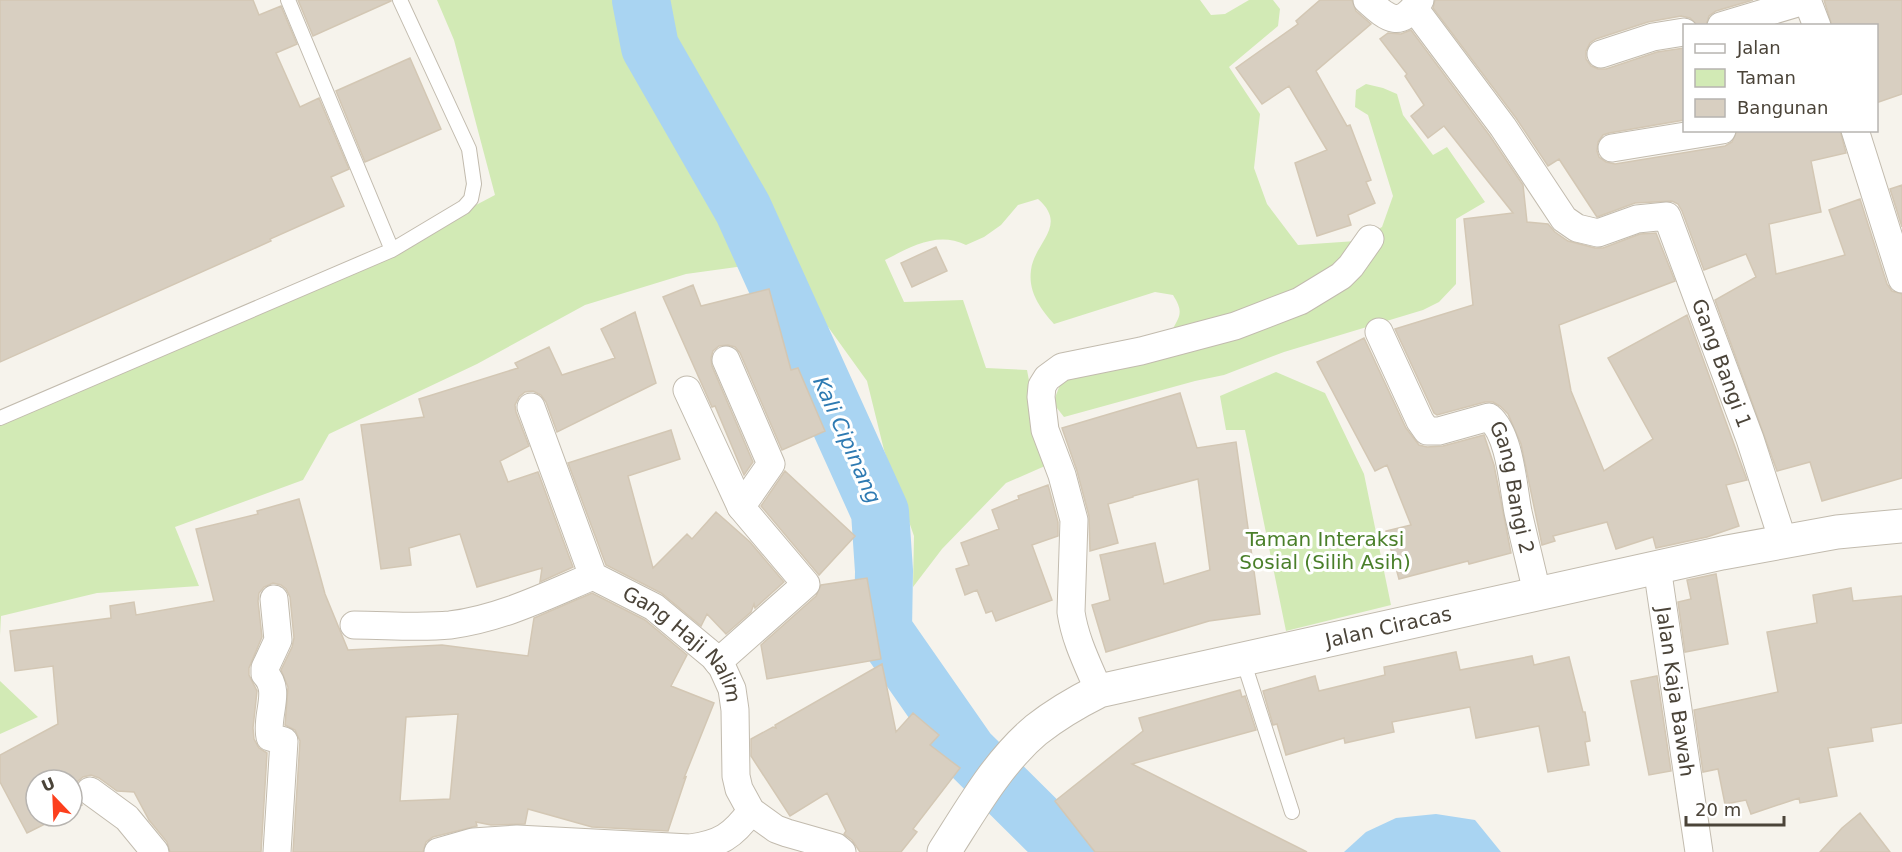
<svg xmlns="http://www.w3.org/2000/svg" width="1902" height="852" font-family="'DejaVu Sans',sans-serif">
<style>
.green{fill:#d2eab5}
.water{fill:#a9d4f2}
.lines{fill:none;stroke-linecap:round;stroke-linejoin:round}
.river{stroke:#a9d4f2;stroke-width:58}
.building{fill:#d8cfc1;stroke:#d3c7b4;stroke-width:1.5;fill-rule:evenodd}
.service-casing{stroke:#c2bbae;stroke-width:16}
.minor-casing{stroke:#c2bbae;stroke-width:29}
.tertiary-casing{stroke:#c2bbae;stroke-width:35}
.service{stroke:#fff;stroke-width:14}
.minor{stroke:#fff;stroke-width:27}
.tertiary{stroke:#fff;stroke-width:33}
.labels{text-anchor:middle;dominant-baseline:central;stroke-width:6;stroke-linejoin:round;paint-order:stroke}
.street-label{font-size:20px;fill:#4b4439;stroke:#fff}
.park-label{font-size:20px;fill:#4a7f2a;stroke:#fff}
.water-label{font-size:21px;font-style:italic;fill:#2e7ab2;stroke:#fff}
</style>
<rect width="100%" height="100%" fill="#f6f3ec"/>
<path class="green" d="M437 0H1200L1211 15 1225 14 1249 0H1273L1280 9 1278 26 1229 67 1260 114 1254 168 1267 204 1298 245 1356 241 1382 227 1393 196 1368 115 1355 107 1356 90 1366 84 1383 88 1397 94 1403 115 1433 155 1447 147 1485 202 1456 219V284L1439 302 1423 310 1284 352 1224 375 1195 381 1064 417 1053 403 1061 382 1172 330C1181 315 1183 311 1173 295L1155 292 1054 324C1040 308 1028 292 1031 270 1034 243 1069 226 1038 199L1018 205 1001 225 984 237 966 245C937 231 911 247 885 260L904 302 963 300 986 368 1027 370 1045 466 1006 483 942 549 913 587 914 536 884 450 867 381 813 306 766 263 686 274 585 305 477 364 329 434 303 480 175 527 199 586 97 593 1 616 0 635V420L343 275 495 195 454 40Z
M1276 372 1325 393 1364 474 1391 605 1286 631 1245 430H1226L1220 396Z
M0 681 38 717 0 734Z"/>
<path class="water" d="M1436 814 1475 820 1501 852H1344L1366 832 1396 818Z"/>
<g class="lines">
<path class="river" d="M641 0 650 47 743 209 880 512 884 571 883 630 968 752 1069 852"/>
</g>
<path class="building" d="M0 0H253L259 15 281 6 297 44 276 53 300 107 319 98 349 169 331 177 344 206 270 239 271 241 0 362Z
M298 0H391V1L313 36Z
M1320 0H1352L1356 11 1371 24 1316 71 1347 126 1350 125 1371 180 1366 182 1375 203 1348 215 1351 225 1317 236 1295 163 1327 150 1289 86 1262 104 1236 68 1298 24 1296 21Z
M1435 0H1753L1716 11 1709 16 1706 26H1698L1690 18 1681 16 1648 22 1596 39 1590 43 1586 51V59L1591 66 1598 69H1606L1657 52 1684 48V120L1609 133 1603 135 1598 142 1597 151 1599 157 1606 162 1615 164 1725 146 1732 142 1737 130H1840L1846 153 1811 161 1821 212 1769 224 1776 274 1845 255 1829 210 1860 199 1887 284 1892 291 1902 294V478L1822 501 1810 462 1777 471 1715 300 1756 277 1746 254 1704 270 1682 211 1678 204 1672 201 1635 203 1597 217 1559 159 1548 166 1516 118 1433 8Z
M1824 0H1902V94L1876 103V26H1832Z
M1411 30 1490 136 1523 185 1527 222 1548 224 1555 232 1568 241 1595 248H1603L1640 234 1656 233 1675 281 1559 325 1571 391 1604 471 1653 439 1608 358 1687 315 1747 480 1726 485 1739 526 1707 537 1656 548 1653 537 1616 549 1607 522 1553 536 1555 541 1542 545 1521 444 1508 414 1500 406 1493 402H1485L1437 415 1434 413 1395 329 1473 305 1464 219 1513 213 1444 126 1428 138 1411 116 1424 105 1405 76 1407 74 1380 39 1388 33 1401 34Z
M410 58 441 129 365 162 336 91Z
M1902 185V227L1890 189Z
M936 247 947 271 912 287 901 263Z
M693 285 701 306 769 289 791 370 798 368 825 431 782 450 740 353 735 347 728 345 719 346 713 351 711 358 712 366 753 462 744 475 715 406 712 407 663 297Z
M635 312 656 383 557 432 546 402 541 395 533 391 525 392 519 397 515 405 516 412 529 446 500 461 508 482 538 472 573 567 540 582 542 568 477 587 460 534 409 548 411 565 381 569 361 425 424 417 419 399 518 368 515 363 549 347 562 375 615 358 601 329Z
M1364 338 1406 428 1419 445 1427 447 1443 446 1484 435 1494 465 1511 553 1469 564 1468 561 1399 579 1386 531 1411 525 1387 465 1375 471 1317 362Z
M1180 393 1197 448 1236 442 1260 614 1209 621 1106 652 1092 605 1110 600 1100 555 1155 543 1164 584 1210 570 1198 479 1133 496V497L1108 504 1118 543 1090 551 1089 516 1077 471 1062 428Z
M671 430 680 459 628 476 653 568 687 534 692 539 716 512 750 542 784 582 755 608 754 604 751 612 726 634 707 614 701 626 661 593 606 565 568 463Z
M785 471 855 536 819 575 761 506Z
M1048 485 1058 522V536L1032 545 1052 600 996 621 992 611 986 613 977 590 965 595 956 569 969 565 961 543 999 529 992 510 1019 499 1018 496Z
M299 499 325 594 348 650 442 645 528 656 534 618 592 593 645 620 687 655 671 686 714 703 684 778 686 777 668 831 592 827 528 809 525 824 491 825 476 822 477 826 433 837 426 842 423 852H293L300 741 295 730 285 725 288 687 281 670 292 647 294 638 290 597 286 589 281 585 273 583 264 587 259 593 258 601 262 637 249 668V675L257 691 253 728 254 739 259 748 267 753 261 852H170L167 842 149 820 134 792 117 791 99 778 91 775 83 777 77 782 74 789 75 797 82 805 72 810V780H36V816H61L27 833 0 782V755L58 724 53 666 15 671 10 631 111 618 110 606 134 602 136 615 214 601 196 529 258 514 257 511ZM458 714 450 799 400 801 406 717Z
M1716 574 1728 644 1685 652 1678 602 1691 599 1687 580Z
M867 578 881 659 767 679 761 645 816 596 821 585Z
M1851 588 1853 601 1902 596V723L1871 728 1873 741 1828 748 1837 796 1800 803 1799 798 1751 814 1746 800 1725 804 1718 769 1703 772 1694 710 1778 692 1767 632 1817 623 1813 595Z
M1456 652 1460 670 1532 656 1534 665 1569 657 1583 712H1585L1590 741 1585 742 1589 765 1548 772 1539 726 1476 738 1470 707 1392 722 1394 732 1345 743 1344 738 1286 755 1277 724 1273 725 1263 691 1315 676 1319 691 1385 675 1384 667Z
M882 664 896 732 913 713 939 735 930 745 960 768 913 829 917 832 901 852H860L852 840 844 834 846 831 827 793 790 816 751 756V739L773 727 776 728 775 725Z
M1657 676 1671 771 1649 775 1631 681Z
M1240 690 1242 697 1245 696 1256 730 1132 764 1307 852H1095L1055 801 1143 731 1139 718Z
M1860 813 1890 852H1820L1842 828Z"/>
<g class="lines">
<defs>
<path id="service" d="M288 0 392 250
M0 418 392 250 464 207 471 199 474 184 469 149 400 0
M1243 660 1292 812"/>
<g id="minor">
<path d="M1367 0C1389 20 1400 29 1420 0"/>
<path d="M1807 0 1817 26"/>
<path id="s1" d="M1414 8 1503 127 1564 219 1577 228 1598 233 1637 219 1667 216 1750 439 1783 541"/>
<path d="M1721 26 1807 0"/>
<path d="M1601 54 1653 37 1684 32"/>
<path d="M1855 130 1902 279"/>
<path d="M1612 148 1722 130"/>
<path id="s2" d="M1379 332 1420 421 1427 431H1439L1489 417C1510 434 1513 486 1518 512 1524 539 1531 566 1537 593"/>
<path d="M726 360 771 464 741 507"/>
<path d="M687 390 741 507 806 584 718 662"/>
<path id="s3" d="M531 407 593 576 654 607 713 656 722 667 732 689 735 710 736 776 739 789 751 811 776 829 787 833 836 847 842 852"/>
<path id="s4" d="M1657 567 1699 852"/>
<path d="M274 599 278 640 265 668V674C282 691 265 716 270 737L284 741 277 852"/>
<path d="M354 625C386 625 419 628 450 625 500 619 548 595 593 576"/>
<path d="M1099 691C1088 665 1075 640 1071 612L1074 520 1062 475 1045 430 1041 397 1042 386 1047 378 1062 367 1141 351 1235 326 1300 301 1341 276 1351 266 1370 239"/>
<path d="M90 791 127 818 155 852"/>
<path d="M438 852 473 842 517 839 690 848C720 844 733 836 751 811"/>
</g>
<g id="tertiary">
<path id="s5" d="M944 852C971 810 997 763 1036 730 1055 715 1077 702 1099 691L1722 553 1837 532 1902 526"/>
</g>
</defs>
<use href="#service" class="service-casing"/>
<use href="#minor" class="minor-casing"/>
<use href="#tertiary" class="tertiary-casing"/>
<use href="#service" class="service"/>
<use href="#minor" class="minor"/>
<use href="#tertiary" class="tertiary"/>
</g>
<g class="labels">
<g class="street-label">
<text stroke="none"><textPath href="#s1" startOffset="525">Gang Bangi 1</textPath></text>
<text stroke="none"><textPath href="#s2" startOffset="250">Gang Bangi 2</textPath></text>
<text stroke="none"><textPath href="#s5" startOffset="524">Jalan Ciracas</textPath></text>
<text stroke="none"><textPath href="#s3" startOffset="296">Gang Haji Nalim</textPath></text>
<text stroke="none"><textPath href="#s4" startOffset="126">Jalan Kaja Bawah</textPath></text>
</g>
<g class="park-label">
<text x="1325" y="539">Taman Interaksi<tspan x="1325" dy="23">Sosial (Silih Asih)</tspan></text>
</g>
<g class="water-label">
<text transform="translate(847 440) rotate(66)">Kali Cipinang</text>
</g>
</g>
<rect x="1683" y="24" width="195" height="108" fill="#ffffff" stroke="#b7b4b0" stroke-width="1.5"/>
<rect x="1695" y="44" width="30" height="9" fill="#ffffff" stroke="#b7b4b0" stroke-width="1.5"/>
<text x="1737" y="54" font-size="18" fill="#4b4439">Jalan</text>
<rect x="1695" y="69" width="30" height="18" fill="#d2eab5" stroke="#b7b4b0" stroke-width="1.5"/>
<text x="1737" y="84" font-size="18" fill="#4b4439">Taman</text>
<rect x="1695" y="99" width="30" height="18" fill="#d8cfc1" stroke="#b7b4b0" stroke-width="1.5"/>
<text x="1737" y="114" font-size="18" fill="#4b4439">Bangunan</text>
<g transform="translate(54 798) rotate(337)"><circle r="28" fill="#ffffff" stroke="#b7b4b0" stroke-width="1.5"/>
<path d="M0-4.5L10 22L0 15L-10 22Z" fill="#fc3f1d"/>
<text y="-9" font-size="16" font-weight="bold" text-anchor="middle" fill="#4b4439">U</text>
</g>
<path d="M1686 816v9h98v-9" fill="none" stroke="#4b4439" stroke-width="3"/>
<text x="1695" y="816" font-size="18" fill="#4b4439" stroke="#ffffff" stroke-width="4.5" paint-order="stroke">20 m</text>
</svg>
